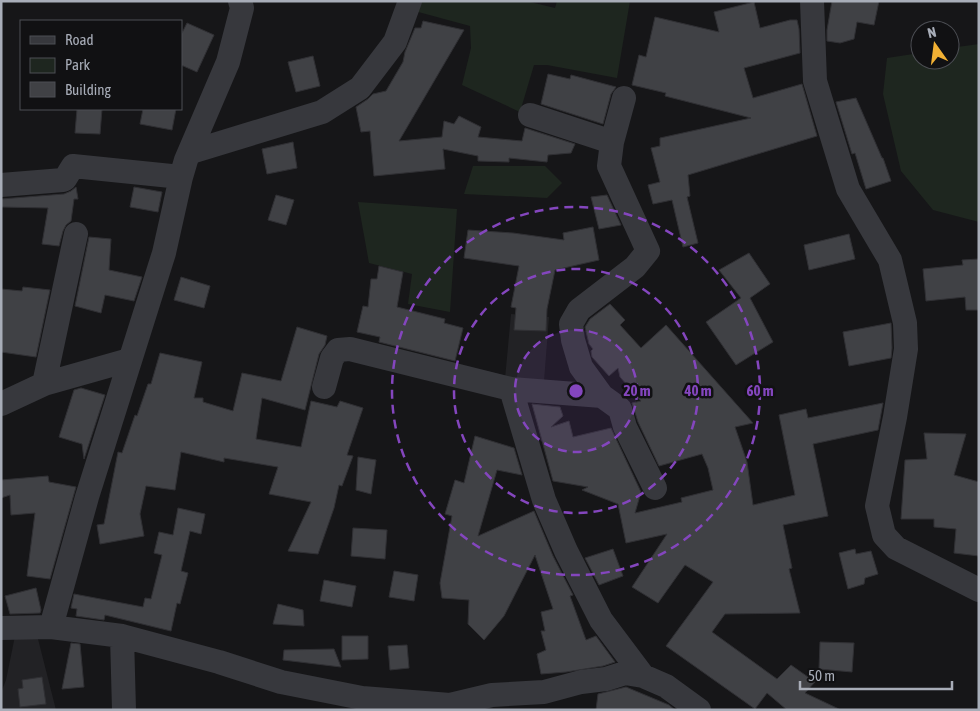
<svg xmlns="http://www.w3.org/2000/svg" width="980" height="711" font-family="'Asap Condensed',sans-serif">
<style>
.built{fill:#222225}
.green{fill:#1e261f}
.building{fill:#404145;stroke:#303034}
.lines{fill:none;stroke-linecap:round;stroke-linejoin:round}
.street{stroke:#37383d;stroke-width:24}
.ring{fill:none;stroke:#8446be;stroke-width:2.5;stroke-dasharray:9 6}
.centre{fill:#8446be;stroke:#111113;stroke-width:2.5}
.ring-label{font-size:15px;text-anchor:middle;font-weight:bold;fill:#8446be;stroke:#111113;stroke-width:5;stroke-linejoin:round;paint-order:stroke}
</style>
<rect width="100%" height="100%" fill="#161618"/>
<path class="built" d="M511 314 549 317 544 381 505 379Z
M37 635 56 710H1V693L6 680 15 636Z"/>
<path class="green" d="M413 1H526L555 8 557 1H630L617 78 547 65H534L520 112 462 85 471 48 470 26 411 10Z
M979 44V222L933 210 901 171 883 94 887 58 920 53V60H950V48Z
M473 166H545L562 183 547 198 464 194Z
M358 202 457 209 450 312 408 304 412 274 369 263Z"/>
<path class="building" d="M832 1H879L874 25 857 22 854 39 840 43 827 41V30Z
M754 2 760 28 790 20H797L799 29 800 53 744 68 753 98 802 84 817 136 688 175 690 196 687 197 698 243 683 247 672 200 653 204 648 185 660 182 651 148 660 146V138L751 118 665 96 666 93 632 85 639 55 646 57 655 17 719 32 714 12Z
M423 21 464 30 399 141 442 137 444 121 454 124 459 116 481 127 478 137 522 141 525 128 575 144 571 153 548 155 547 162 509 158V162L478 161V156L443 149 445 169 374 176 370 131 361 132 356 107 368 99 373 94 386 91 403 62 405 52 415 28H421Z
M187 23 214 35 197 72 181 65V35Z
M313 56 320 86 296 92 288 62Z
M548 74 570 79 571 75 616 87 611 94 603 124 541 104Z
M856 98 882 158H883L891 181 866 189 855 153 852 154 836 102Z
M77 109H102L100 134 75 133Z
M143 109H176L172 130 140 124Z
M293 142 297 168 267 174 262 149Z
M76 187 78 199H74L71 221 66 225 63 231 59 246 42 244 48 208 1 207V199L64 194 71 191Z
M134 187 162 192 158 212 130 207Z
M276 195 294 200 286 225 268 220Z
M607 195 621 225 599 229 591 197Z
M593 227 599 260 555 270 547 309 546 331 514 330 516 308 511 307 519 266 464 258 468 230 513 233 564 240 563 233Z
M849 234 855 259 809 270 804 245Z
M89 237 111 239 109 270 142 277 134 301 105 295 101 313 75 306Z
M749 253 770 284 750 298 773 342 736 365 706 322 741 298 719 270Z
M979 259V310H966L965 297 926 301 923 269 963 265 962 260Z
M379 266 403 272 397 307 445 319 444 323 463 328 455 361 379 342 380 337 357 332 363 306 368 307 371 279H377Z
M181 277 210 286 204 308 174 300Z
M23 287 50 290 36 357 1 352V289L22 291Z
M610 304 625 320 620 325 641 348 666 325 753 423 735 427 747 462 753 505 795 495 779 415 806 409 808 418 883 403 878 430 813 444 828 516 783 525 792 568 789 569 800 613 725 614 712 632 777 679 791 665 815 682 805 693 841 710H787L767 693 755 709 666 646 713 582 685 565 658 603 632 587 667 534 626 543 618 504 582 490 588 487 553 481 532 404 560 407 563 416 551 427 569 421 573 437 611 428 641 492 635 513 682 502 681 498 713 490 708 468 702 454 659 466 638 422 632 403 641 401 620 377 618 368 609 376 592 357 591 351 593 349 589 344 585 327 590 319Z
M891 323 892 348 891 358 849 366 843 332Z
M297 327 327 336 325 345 319 354 305 410 262 398 256 439 301 447 311 401 337 407 340 401 363 408 347 455 353 456 342 486 339 485 334 508 318 554 288 551 311 502 269 494 278 467 224 458V462L181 452 175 490 146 486 140 514 144 536 100 544 97 525 104 524 118 452 122 453 135 415 137 416 148 384H151L160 353 202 362 194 398H203V402L233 411 242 373 281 381Z
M81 388 105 395 84 459 82 444 59 437 74 390Z
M924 433 966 434 954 475 979 482V556L954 553 956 529 934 527V519H901L905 460 927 459Z
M475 436 514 448 522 475 497 470 478 536 534 511 553 556 573 595 570 596 586 640 596 636 615 662 603 666 566 672 541 674 537 654 546 650 541 631H545L541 612 553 609 535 555 504 616 484 640 468 624 469 600 442 598 440 583 452 516 445 514 455 480 464 483Z
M358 457 376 460 371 494 356 490Z
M48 476 49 482 76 487 50 579 27 576 35 513 11 515 10 495 1 498V480Z
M178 508 205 514 201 534 190 531 181 571 188 573 180 604 177 603 171 631 105 615 104 620 76 616 77 609 71 608 74 594 143 607 145 598 151 599 162 555 154 553 159 532 173 535Z
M353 528 387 530 385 559 351 556Z
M613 549 623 576 599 585 585 558Z
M855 549 856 554 871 551 878 574 865 578 864 584 848 589 839 553Z
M394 571 418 575 414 601 389 597Z
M324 580 356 586 352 607 320 601Z
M36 588 41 610 40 613 10 614 5 596Z
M278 604 303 610 304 626 273 624Z
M342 636H368V659L342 660Z
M820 642 854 643 852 672 819 669Z
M71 643 80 644 84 687 62 689Z
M407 645 409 668 390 670 388 646Z
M334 649 341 667 283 660 284 650Z
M42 677 46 704 20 707 18 689 23 688 22 680Z
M626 687 669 705 675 710H596L598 694Z"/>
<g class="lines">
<path class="street" d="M812 1 815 81 848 189 890 260 905 323 906 349 895 417 877 506 884 535 896 548 979 590
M530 115 612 142 609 166 648 251 635 267 579 310 571 324 573 340 581 367 602 396 620 409 625 427 655 488
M612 142 624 98
M191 152 322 112 360 88 395 42 410 1
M1 185 63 180 65 179 73 166 181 177
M44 384 76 234
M324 387 332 358 338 350 350 349 511 389 602 396
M511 389 544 500 566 551 601 620 643 676
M1 404 44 384 129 360
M51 627 87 497 164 253 181 177 186 160 228 62 242 8 240 1
M1 628 51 627 122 636 219 662 281 682 362 698 450 705 492 695 544 692 581 682 606 679 625 673 643 676 666 686 699 710
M122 636 124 710"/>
</g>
<circle cx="576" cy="391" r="61" fill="#8446be" fill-opacity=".12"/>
<g class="ring">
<circle cx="576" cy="391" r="61"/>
<circle cx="576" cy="391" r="122"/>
<circle cx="576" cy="391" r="184"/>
</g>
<circle cx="576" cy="391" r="8" class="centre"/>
<g class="ring-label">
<text x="637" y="396">20 m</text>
<text x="698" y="396">40 m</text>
<text x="760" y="396">60 m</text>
</g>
<rect width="980" height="711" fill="none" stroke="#a8adb8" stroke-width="5"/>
<rect x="20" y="20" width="162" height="90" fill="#111113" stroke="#4d4f55"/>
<rect x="30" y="36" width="25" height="8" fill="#37383d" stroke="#4d4f55"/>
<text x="65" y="45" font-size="15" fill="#a8adb8">Road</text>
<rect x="30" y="58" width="25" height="15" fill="#1e261f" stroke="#4d4f55"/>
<text x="65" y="70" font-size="15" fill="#a8adb8">Park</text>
<rect x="30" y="82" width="25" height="15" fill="#404145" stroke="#4d4f55"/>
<text x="65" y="95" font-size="15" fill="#a8adb8">Building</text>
<g transform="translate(935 45) rotate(346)"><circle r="24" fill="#111113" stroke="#4d4f55"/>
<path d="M0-4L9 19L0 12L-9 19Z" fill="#f2b134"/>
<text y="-8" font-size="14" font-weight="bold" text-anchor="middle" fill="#a8adb8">N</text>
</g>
<path d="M800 681v8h152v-8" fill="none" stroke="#a8adb8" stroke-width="2.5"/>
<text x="808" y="681" font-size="15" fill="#a8adb8" stroke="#111113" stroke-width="4" paint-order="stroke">50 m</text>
</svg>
